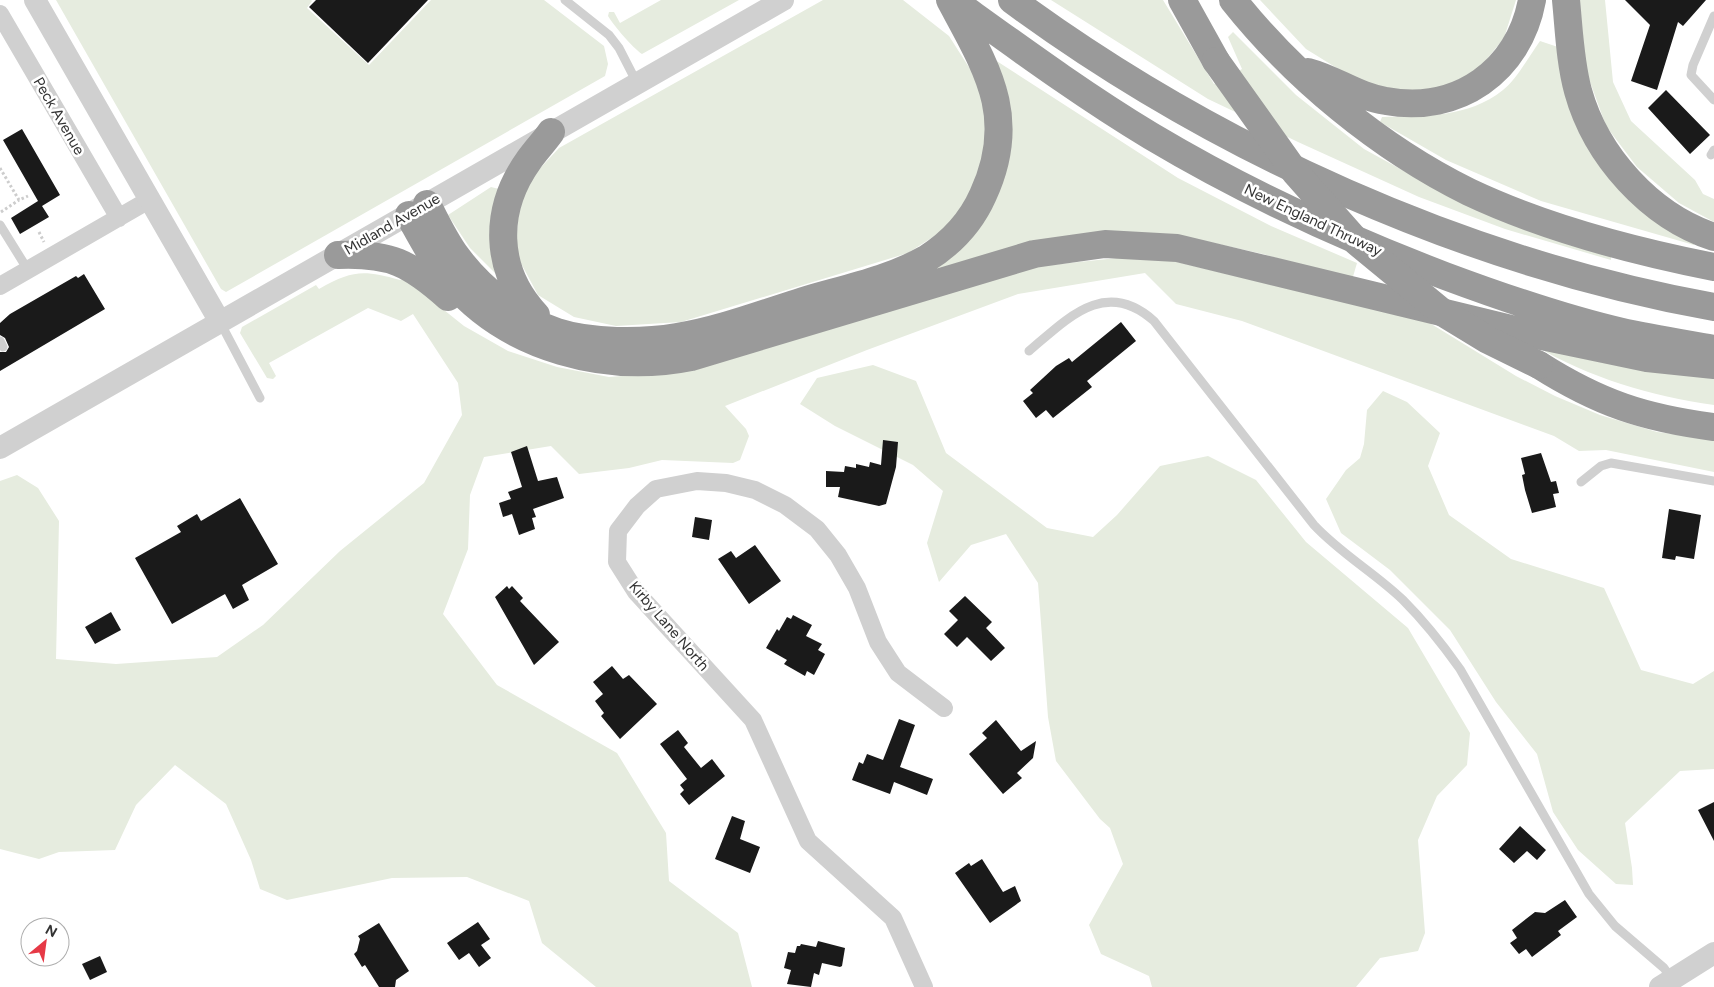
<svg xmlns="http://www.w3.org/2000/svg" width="1714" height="987" font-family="Figtree,sans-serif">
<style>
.green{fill:#e6ecdf}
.building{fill:#1a1a1a}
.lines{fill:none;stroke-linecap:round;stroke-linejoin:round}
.path{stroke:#cdcdcd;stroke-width:3;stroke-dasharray:2.5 2.5;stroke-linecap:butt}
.service{stroke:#d0d0d0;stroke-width:9}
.minor{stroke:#d0d0d0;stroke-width:18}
.tertiary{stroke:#d0d0d0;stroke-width:22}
.motorway{stroke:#9a9a9a;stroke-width:28}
.motorway-bridge{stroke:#9a9a9a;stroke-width:28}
.labels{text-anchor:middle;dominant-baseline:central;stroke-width:5;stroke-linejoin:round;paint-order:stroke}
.street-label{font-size:15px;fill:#333;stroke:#fff}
</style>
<rect width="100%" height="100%" fill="#fff"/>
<path class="green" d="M56 0H311L312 1 307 8 369 65 431 0H544L604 46 608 64 605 76 226 292 221 289Z
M661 0H739L642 54C633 48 614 26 608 16L609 12H614L620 23Z
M823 0H903L949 36 972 72 986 108 987 146 976 182 950 226 908 253 681 322 616 326 574 317 538 295 516 254 519 196 530 179 559 148Z
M1051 0H1163L1214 84 1242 69 1228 37 1233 32 1296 95 1364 149 1435 188 1611 256V260L1505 229 1419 197 1298 142 1208 99Z
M1260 0H1516L1504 38 1478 70 1439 89 1402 96 1361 83 1306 49Z
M1580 0H1605L1613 82 1631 121 1695 180 1703 194 1714 199V222L1679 203 1637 167 1606 126 1581 57Z
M1540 41 1558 47 1575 111 1696 239 1694 245 1541 201 1446 160 1380 122 1382 117C1424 116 1468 118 1503 90 1516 80 1530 55 1540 41Z
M992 58 1178 178 1271 226 1357 263 1352 280 1263 254 1173 234 1110 233 905 278 947 256 988 215 1010 150 1007 89Z
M491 187 499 189 497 275 470 248 448 215Z
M1117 258 1173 261 1428 322 1516 376 1555 396 1600 415 1657 432 1714 439V472L1606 450 1579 451 1554 436 1242 321 1176 304 1145 273 1018 294 867 350 725 406 746 429 749 436 740 460 733 463 662 460 629 468 579 474 551 446 484 457 470 495 468 549 443 614 497 685 617 753 666 833 669 881 738 933 752 987H596L542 943 529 901 467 877 392 878 287 900 260 889 251 860 226 804 175 765 136 805 115 850 59 852 39 859 0 849V481L17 475 38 488 59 521 56 659 116 664 217 657 263 625 340 551 424 483 462 415 458 383 413 314 401 321 368 308 269 363 276 376 273 379 267 378 240 333 242 327 316 285 319 289C353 270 363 270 400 280L404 278 464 326 508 351 557 367 609 377 674 372 1031 267Z
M1534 345 1592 359 1714 379V405C1651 396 1589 378 1534 345Z
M873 365 916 381 946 453 1047 528 1093 537 1117 515 1160 466 1208 456 1256 480 1306 542 1408 628 1470 733 1467 765 1437 796 1418 840 1425 933 1418 951 1380 958 1356 987H1152L1149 976 1101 954 1089 925 1123 864 1110 828 1100 819 1056 761 1048 717 1038 583 1006 534 971 545 939 582 927 543 943 491 913 465 835 426 800 404 817 378Z
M1383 391 1407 402 1440 433 1428 466 1449 515 1511 559 1604 588 1641 670 1693 684 1714 671V769L1680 771 1625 823 1632 868 1633 885 1616 884 1578 850 1553 812 1537 754 1496 702 1450 630 1390 570 1341 533 1326 499 1346 470 1360 458 1364 444 1367 410Z"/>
<path class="building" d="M316 0H428L368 63 309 7Z
M1625 0H1706L1683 26 1678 22 1657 90 1631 81 1650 25Z
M1666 90 1710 135 1690 154 1648 108Z
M22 129 60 195 42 206 49 217 20 234 11 218 38 201 3 140Z
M84 274 105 309 0 371V352H6L9 347 5 338 0 335V323L10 314 76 276 78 278Z
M1121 322 1136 341 1087 381 1092 387 1053 418 1046 410 1036 418 1023 401 1033 393 1030 390 1056 366 1069 358 1072 362Z
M883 440 898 442 896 467 886 504 879 506 838 497 840 487H826V471L844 472 845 466 856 468V464L869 467 870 462 881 465Z
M527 446 538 481 557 477 564 498 533 509 536 517 532 518 535 529 519 535 512 514 503 517 499 503 511 499 508 492 522 487 511 452Z
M1541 453 1551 482 1556 481 1559 493 1553 494 1556 507 1532 513 1525 490 1522 475 1525 474 1521 458Z
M240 498 278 564 242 585 249 600 233 609 225 594 172 624 135 558 181 532 177 526 197 514 201 521Z
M1669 509 1701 515 1694 559 1676 556 1675 560 1662 558Z
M695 517 712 520 709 540 692 537Z
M755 545 781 581 749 604 718 559 731 551 736 558Z
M507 586 509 589 512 586 523 598 520 601 559 642 534 665 495 597Z
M965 596 992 622 986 628 1005 648 991 661 967 637 957 647 944 634 958 620 949 611Z
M111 612 121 630 95 644 85 627Z
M793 615 812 625 806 636 822 644 818 650 825 654 814 675 807 671 805 676 784 664 787 660 766 648 777 629 779 631 787 617 791 619Z
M612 666 623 679 629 675 657 704 620 739 601 716 604 713 595 701 603 694 593 682Z
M899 719 915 725 900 767 933 779 927 795 894 782 890 794 852 780 859 762 863 764 867 754 883 760Z
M996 720 1021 751 1036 741 1033 758 1017 773 1022 778 1003 794 969 754 987 738 982 733Z
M678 730 688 743 684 747 701 768 712 759 725 776 689 805 680 794 684 790 680 785 687 779 660 744Z
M1714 802V841L1698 810Z
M732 816 745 821 740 839 760 847 750 873 715 859Z
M1520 826 1546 850 1537 860 1527 851 1514 863 1499 849Z
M982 859 1003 892 1015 886 1021 901 990 923 955 873 969 863 971 866Z
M1565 900 1577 917 1558 931 1561 935 1532 957 1526 949 1519 954 1510 943 1517 938 1512 930 1535 912 1545 913Z
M478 922 490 939 481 945 491 958 479 967 469 953 459 960 447 943Z
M379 923 409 971 396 980 395 987H379L365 965 362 967 354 954 357 951 360 939 358 936Z
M818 941 845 948 842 966 840 967 822 963 819 975 814 973 811 987 787 984 791 970 784 968 788 952 795 953 797 946H800L801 944 816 947Z
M100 956 107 972 90 980 82 964Z"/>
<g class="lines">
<path class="path" d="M0 168 19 200 28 196
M1 212 19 200
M39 232 44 242"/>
<path class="service" d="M565 0 609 35 619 48 637 83
M1714 16 1693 65 1691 75 1714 100
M1711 155 1714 150
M0 225 28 270
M220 322 260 398
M0 341 3 347
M1029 351C1067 319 1105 277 1154 321L1314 525C1341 554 1375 573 1403 600 1424 621 1443 645 1460 669L1589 894 1615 926 1664 968 1671 978
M1581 482 1601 466 1611 463 1714 481"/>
<path class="minor" d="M0 14 119 218
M0 286 149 200
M924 987 893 918 808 841 753 720 636 592 617 562 618 531 637 506 656 489 697 481 726 483 755 490 785 505 817 529 838 555 857 588 878 642 898 673 944 708"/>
<path class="tertiary" d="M35 0 220 322
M0 448 783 0
M1660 987 1714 953"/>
<path class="motorway" d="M1012 0C1216 150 1465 262 1714 307
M1182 0 1216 61
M1233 0C1295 78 1380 148 1469 192 1543 227 1633 251 1714 267
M1566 0C1569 30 1570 62 1578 91 1596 156 1650 216 1714 237
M955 2C1019 48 1083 95 1151 136 1245 192 1342 237 1445 276 1504 298 1565 319 1626 333 1655 339 1685 344 1714 349
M1308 72C1335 79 1358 97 1386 101 1458 114 1519 71 1532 0
M427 204C436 222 445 241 457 257 481 289 518 319 557 332 591 343 642 343 677 337 720 330 762 314 803 301 843 289 889 280 926 259 950 244 971 222 983 195 1019 117 987 69 950 0
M409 215C422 238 434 262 452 282 509 349 607 374 691 357L1034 254 1105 244 1177 248 1532 334 1647 358 1714 365
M338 255C390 253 410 263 448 297
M536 315C494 270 493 210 529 160 536 150 544 142 551 132
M1539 365C1599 403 1644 418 1714 427"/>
<path class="motorway-bridge" d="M1216 61 1295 172 1357 242 1442 312 1488 340 1539 365"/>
</g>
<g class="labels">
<g class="street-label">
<text transform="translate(59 116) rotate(60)">Peck Avenue</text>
<text transform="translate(1313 220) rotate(25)">New England Thruway</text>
<text transform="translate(392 224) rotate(-30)">Midland Avenue</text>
<text transform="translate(669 626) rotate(49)">Kirby Lane North</text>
</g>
</g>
<g transform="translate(45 942) rotate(29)"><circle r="24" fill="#ffffff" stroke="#adadad"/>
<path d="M0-4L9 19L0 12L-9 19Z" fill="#e63946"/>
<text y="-8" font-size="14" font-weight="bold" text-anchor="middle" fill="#333333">N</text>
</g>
</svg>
